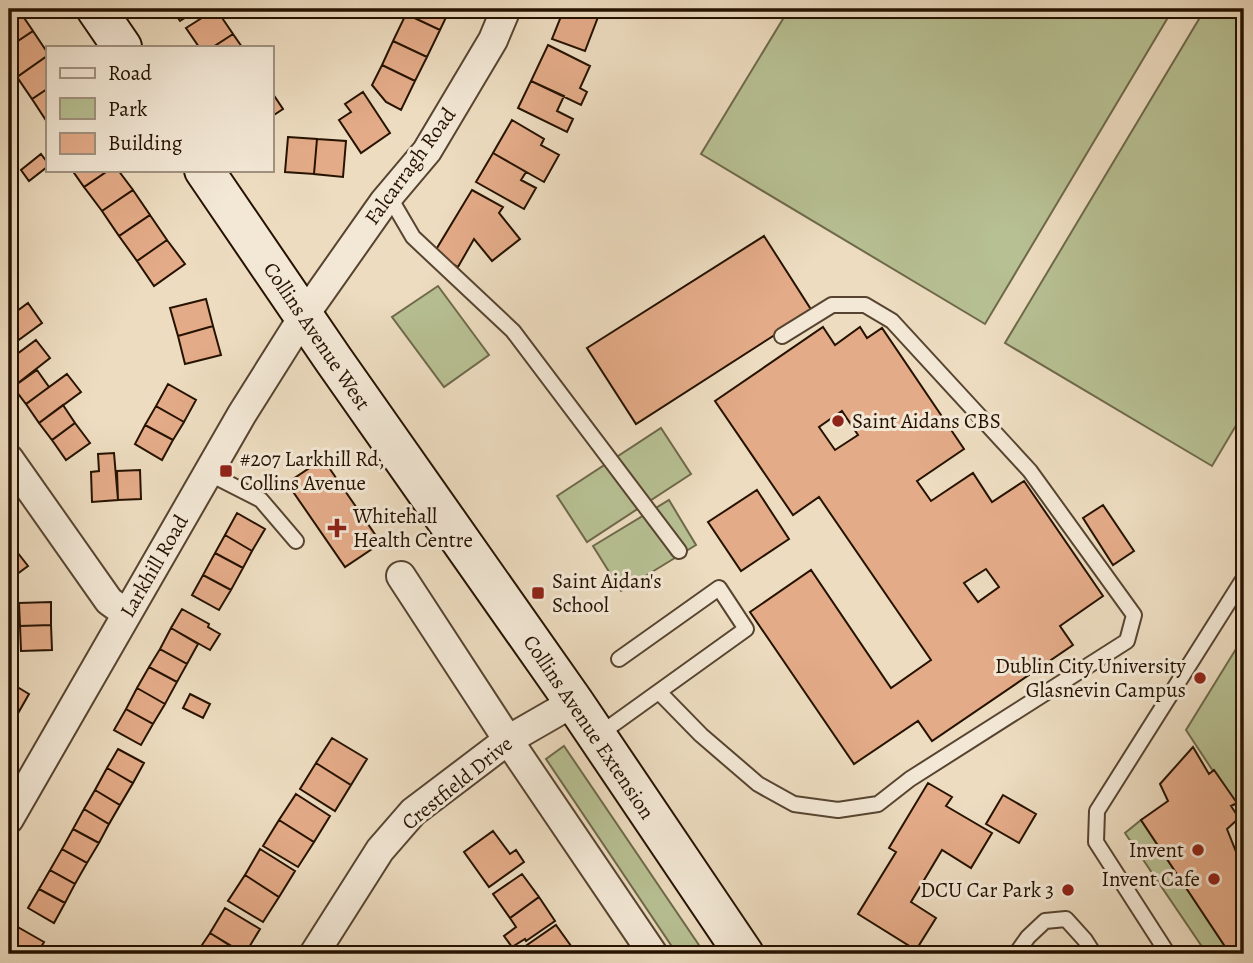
<svg xmlns="http://www.w3.org/2000/svg" width="1253" height="963" font-family="Alegreya,serif">
<style>
.green{fill:#b7c093;stroke:#6e694a;stroke-width:2}
.building{fill:#e4ab88;stroke:#251200;stroke-width:2;fill-rule:evenodd}
.lines{fill:none;stroke-linecap:round;stroke-linejoin:round}
.service-casing{stroke:#574430;stroke-width:18}
.minor-casing{stroke:#574430;stroke-width:32}
.secondary-casing{stroke:#251200;stroke-width:42}
.service{stroke:#f3e8d6;stroke-width:14}
.minor{stroke:#f3e8d6;stroke-width:28}
.secondary{stroke:#f3e8d6;stroke-width:38}
.poi-dot{fill:#8f2418;stroke:#f3e8d6;stroke-width:2.5}
.labels{text-anchor:middle;dominant-baseline:central;stroke-width:6;stroke-linejoin:round;paint-order:stroke}
.street-label{font-size:21px;fill:#251200;stroke:#f3e8d6}
.poi-label{font-size:21px;fill:#251200;stroke:#f3e8d6;text-anchor:start}
</style>
<rect width="100%" height="100%" fill="#eddcc0"/>
<filter id="stains"><feTurbulence type="fractalNoise" baseFrequency=".00286" numOctaves="4"/><feColorMatrix values="0 0 0 0 .2 0 0 0 0 .09 0 0 0 0 .02 0 0 0 .5 -.17"/></filter>
<radialGradient id="worn" r=".72"><stop offset=".6" stop-color="#630" stop-opacity="0"/><stop offset="1" stop-color="#630" stop-opacity=".3"/></radialGradient>
<path class="green" d="M789 9H1173L985 324 701 154Z
M1205 9H1244V412L1212 466 1005 343Z
M438 286 489 355 444 387 392 317Z
M661 428 691 474 587 542 557 496Z
M669 500 696 545 621 591 593 546Z
M1244 636V804L1238 809 1186 730Z
M564 746 705 954H677L546 759Z
M1141 820 1230 954H1207L1125 833Z"/>
<path class="building" d="M16 9H18L33 31 9 47V14Z
M172 9H199L180 21Z
M216 9 233 34 213 47H199L186 28Z
M409 9H450L440 30 406 14Z
M564 9H576L598 17 585 51 552 39Z
M576 9H601L598 17Z
M406 14 440 30 427 57 393 41Z
M33 31 47 52V56L17 77 9 66V47Z
M233 34 242 47H213Z
M393 41 427 57 415 81 382 65Z
M548 45 590 66 580 88 587 92 581 105 531 81Z
M47 56V89L32 99 17 77Z
M382 65 415 81 401 110 386 102 372 85Z
M531 81 564 96 557 111 573 119 567 132 518 108Z
M47 89V122L32 99Z
M271 91 283 109 271 117Z
M363 92 390 133 361 153 339 120 351 112 345 104Z
M512 120 544 139 541 145 559 155 544 182 493 153Z
M288 137 317 139 314 174 285 172Z
M317 139 346 141 343 177 314 174Z
M493 153 526 172 521 180 536 188 524 209 476 182Z
M41 154 47 162V167L29 181 21 170Z
M72 170H109L84 187Z
M109 170H118L133 190 102 211 84 187Z
M133 190 150 215 119 236 102 211Z
M472 190 503 207 499 213 520 239 492 261 474 239 458 267 434 253Z
M150 215 167 240 137 261 119 236Z
M764 236 812 311 636 424 587 348Z
M167 240 185 264 154 286 137 261Z
M206 299 213 326 178 336 170 308Z
M28 303 42 323 9 347V317Z
M213 326 221 355 185 364 178 336Z
M823 327 835 345 860 327 867 338 882 328 964 449 917 481 931 501 973 473 992 502 1024 481 1103 596 1060 626 1073 645 932 741 918 721 854 764 750 612 811 570 891 688 931 660 819 497 793 515 715 401ZM842 411 858 435 835 450 819 427ZM986 569 999 587 978 602 964 583Z
M36 340 50 358 13 387 9 381V360Z
M37 370 49 387 26 404 13 387Z
M67 374 81 392 39 423 26 404Z
M168 384 196 400 184 422 156 406Z
M63 405 75 423 52 440 39 423Z
M156 406 184 422 173 440 145 425Z
M75 423 90 443 66 460 52 440Z
M145 425 173 440 162 460 135 444Z
M114 453 118 500 92 502 91 472 99 471 98 454Z
M323 459 381 543 345 567 287 483Z
M140 470 141 499 118 500 117 471Z
M757 490 789 539 741 571 708 522Z
M1103 505 1134 551 1113 565 1083 518Z
M237 513 265 529 252 551 225 535Z
M225 535 252 551 243 568 215 553Z
M14 548 28 566 9 580V552Z
M215 553 243 568 231 590 203 575Z
M203 575 231 590 219 610 192 595Z
M51 602V625L20 626 19 603Z
M182 609 209 624 208 627 220 634 210 650 171 628Z
M51 625 52 650 21 651 20 626Z
M171 628 198 644 187 664 160 649Z
M160 649 187 664 177 682 149 667Z
M149 667 177 682 165 704 137 688Z
M9 682 29 694 17 715 9 710Z
M137 688 165 704 153 724 126 709Z
M190 694 210 704 203 718 183 708Z
M126 709 153 724 141 745 114 730Z
M9 710 17 715 9 729Z
M332 738 367 759 351 785 316 763Z
M1193 747 1209 774 1214 770 1237 803 1231 806 1239 818 1227 829 1244 872V954H1241L1240 952 1237 954H1230L1141 820 1168 801 1160 784Z
M118 749 144 763 133 783 107 768Z
M316 763 351 785 335 811 300 789Z
M107 768 133 783 120 805 95 790Z
M928 783 952 797 946 806 992 833 971 868 942 850 911 902 936 918 916 950 858 914 896 852 889 848Z
M95 790 120 805 109 824 84 809Z
M296 794 330 816 314 842 279 820Z
M1003 795 1036 814 1019 843 986 824Z
M84 809 109 824 99 843 73 829Z
M279 820 314 842 298 867 263 846Z
M73 829 99 843 87 863 62 849Z
M493 831 510 854 516 850 524 862 489 887 464 852Z
M62 849 87 863 75 884 50 870Z
M260 849 295 871 279 897 245 875Z
M50 870 75 884 65 903 39 889Z
M522 874 539 897 510 918 493 894Z
M245 875 279 897 263 922 228 901Z
M39 889 65 903 54 923 28 908Z
M539 897 555 921 526 941 525 939 512 947 504 936 516 927 510 918Z
M225 908 260 929 245 954 210 933Z
M556 925 571 946 558 954H533L527 945Z
M16 926 44 942 37 954H23L9 946V939Z
M210 933 243 954H196Z
M571 946 577 954H558Z"/>
<g class="lines">
<defs>
<path id="service" d="M389 196 413 237 513 331 679 551
M208 473 261 500 296 541
M659 692 701 735 758 784 794 804 838 810 878 804 910 779 1127 641 1134 615 1030 471 892 321 865 305H832L782 336
M597 736 746 629 719 588 619 659
M1016 954 1028 937 1045 921 1066 919 1085 940 1094 954
M1168 954 1096 842 1097 811 1244 578"/>
<path id="minor" d="M9 459 109 601 127 614
M401 576 508 740 653 954
M9 819 242 414 303 317 384 202 427 151 493 40 506 9
M314 954 380 850 413 812 508 740 574 702"/>
<path id="secondary" d="M96 9 122 47
M204 170 333 359 574 702 744 954"/>
</defs>
<use href="#service" class="service-casing"/>
<use href="#minor" class="minor-casing"/>
<use href="#secondary" class="secondary-casing"/>
<use href="#service" class="service"/>
<use href="#minor" class="minor"/>
<use href="#secondary" class="secondary"/>
</g>
<g class="poi-dot">
<circle cx="838" cy="421" r="7"/>
<rect x="219" y="464" width="14" height="14" rx="3.5"/>
<path d="M333.5 517.5h7v7h7v7h-7v7h-7v-7h-7v-7h7z"/>
<rect x="531" y="586" width="14" height="14" rx="3.5"/>
<circle cx="1200" cy="678" r="7"/>
<circle cx="1198" cy="850" r="7"/>
<circle cx="1214" cy="879" r="7"/>
<circle cx="1068" cy="890" r="7"/>
</g>
<g class="labels">
<g class="street-label">
<text transform="translate(410 166) rotate(-54)">Falcarragh Road</text>
<text transform="translate(317 336) rotate(56)">Collins Avenue West</text>
<text transform="translate(154 566) rotate(-60)">Larkhill Road</text>
<text transform="translate(589 727) rotate(56)">Collins Avenue Extension</text>
<text transform="translate(457 783) rotate(-39)">Crestfield Drive</text>
</g>
<g class="poi-label">
<text x="852" y="421">Saint Aidans CBS</text>
<text x="240" y="459">#207 Larkhill Rd,<tspan x="240" dy="24">Collins Avenue</tspan></text>
<text x="353" y="516">Whitehall<tspan x="353" dy="24">Health Centre</tspan></text>
<text x="552" y="581">Saint Aidan's<tspan x="552" dy="24">School</tspan></text>
<text x="1186" y="666" text-anchor="end">Dublin City University<tspan x="1186" dy="24">Glasnevin Campus</tspan></text>
<text x="1184" y="850" text-anchor="end">Invent</text>
<text x="1200" y="879" text-anchor="end">Invent Cafe</text>
<text x="1054" y="890" text-anchor="end">DCU Car Park 3</text>
</g>
</g>
<rect width="1253" height="963" fill="none" stroke="#eddcc0" stroke-width="35"/>
<rect x="10" y="10" width="1232" height="942" fill="none" stroke="#251200" stroke-width="3.5"/>
<rect x="18" y="18" width="1218" height="928" fill="none" stroke="#251200" stroke-width="2"/>
<rect x="46" y="46" width="228" height="126" fill="#f3e8d6" stroke="#a19280" stroke-width="2"/>
<rect x="60" y="68" width="35" height="10" fill="#f3e8d6" stroke="#a19280" stroke-width="2"/>
<text x="108" y="80" font-size="21" fill="#251200">Road</text>
<rect x="60" y="98" width="35" height="21" fill="#b7c093" stroke="#a19280" stroke-width="2"/>
<text x="108" y="116" font-size="21" fill="#251200">Park</text>
<rect x="60" y="133" width="35" height="21" fill="#e4ab88" stroke="#a19280" stroke-width="2"/>
<text x="108" y="150" font-size="21" fill="#251200">Building</text>
<rect width="100%" height="100%" filter="url(#stains)"/>
<rect width="100%" height="100%" fill="url(#worn)"/>
</svg>
